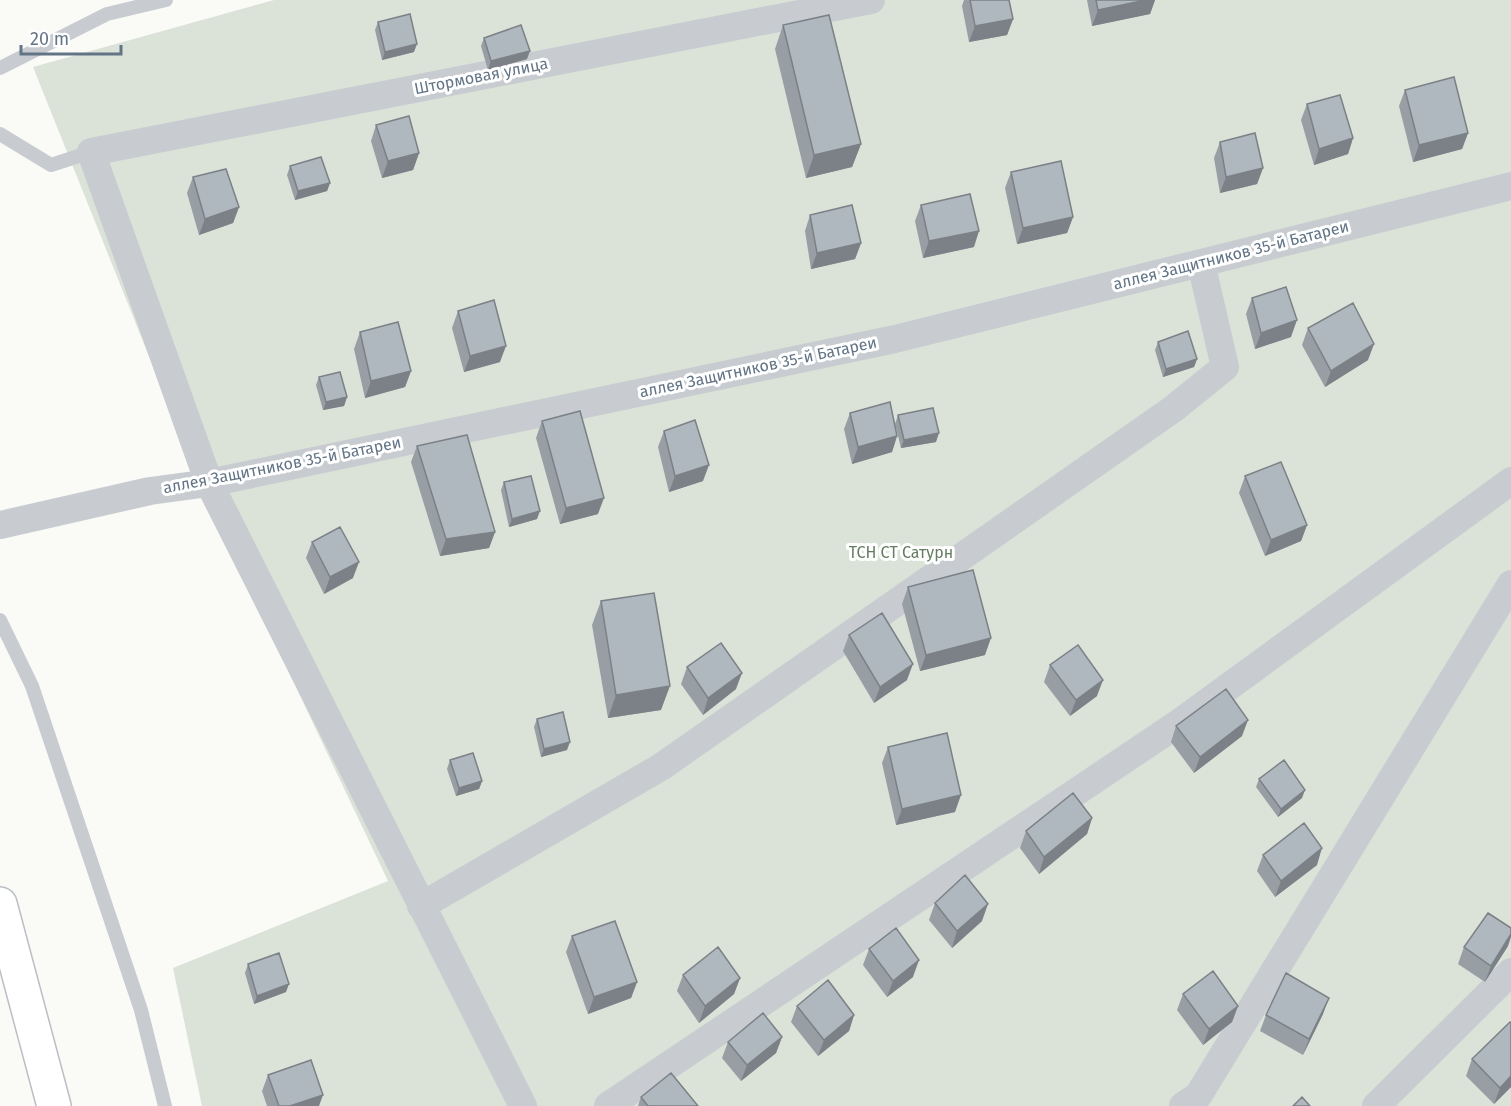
<svg xmlns="http://www.w3.org/2000/svg" width="1511" height="1106" font-family="'Fira Sans',sans-serif">
<style>
.green{fill:#dbe2d8}
.lines{fill:none;stroke-linecap:round;stroke-linejoin:round}
.secondary-casing{stroke:#b9bfc4;stroke-width:36}
.lane{stroke:#c8ccd0;stroke-width:14}
.street{stroke:#c8ccd0;stroke-width:28}
.secondary{stroke:#fff;stroke-width:33}
.wall{fill:#979ea4}
.shaded-wall{fill:#7b8186}
.building{fill:#b0b8bf;stroke:#7b8186;stroke-width:1.5}
.labels{text-anchor:middle;dominant-baseline:central;stroke-width:6;stroke-linejoin:round;paint-order:stroke}
.street-label{font-size:16px;fill:#627485;stroke:#fff}
.park-label{font-size:16px;fill:#667c62;stroke:#fff}
</style>
<rect width="100%" height="100%" fill="#fafaf7"/>
<path class="green" d="M274 0H1511V1106H202L173 968 388 881 205 496 33 67Z"/>
<g class="lines">
<defs>
<path id="secondary" d="M0 904 54 1106"/>
</defs>
<use href="#secondary" class="secondary-casing"/>
<path class="lane" d="M0 68 107 14 166 0
M0 134 51 165 91 152
M0 620 32 686 141 1010 165 1106"/>
<path class="street" d="M0 525 150 491 209 483 895 339 1511 186
M421 906 661 767 1173 409 1225 367 1201 263
M523 1106 209 483 91 152 871 0
M608 1106 1176 725 1511 481
M1183 1106 1198 1096 1511 584
M1376 1106 1511 972"/>
<use href="#secondary" class="secondary"/>
</g>
<path class="wall" d="M964 0H1009L1013 19 1007 35 969 42 962 6Z
M1087 0H1155L1150 14 1092 26Z
M378 22 414 52 382 60 375 30Z
M783 25 861 144 852 167 806 178 775 49Z
M484 38 527 59 488 70 481 46Z
M1405 90 1468 133 1462 149 1413 162 1399 106Z
M1307 104 1353 138 1348 154 1314 165 1301 120Z
M376 125 419 153 413 170 382 178 371 141Z
M1220 142 1263 168 1257 184 1220 193 1214 158Z
M290 166 330 183 327 191 295 200 287 175Z
M1011 172 1073 217 1067 233 1017 244 1005 188Z
M193 177 239 207 233 223 199 235 187 193Z
M921 205 974 247 923 258 915 221Z
M810 215 861 243 855 259 811 269 805 231Z
M1252 298 1291 337 1255 349 1246 314Z
M458 311 500 362 464 372 452 328Z
M1308 328 1368 360 1325 387 1302 345Z
M360 332 411 371 405 387 365 398 354 349Z
M1158 342 1197 359 1194 367 1163 377 1155 350Z
M319 377 347 397 344 406 323 410 316 385Z
M850 413 897 436 892 452 852 464 844 429Z
M898 415 936 442 901 448 895 424Z
M542 421 598 514 560 524 536 438Z
M664 431 703 481 669 492 658 447Z
M417 446 495 532 489 548 440 556 411 462Z
M1245 476 1307 525 1301 541 1265 556 1239 493Z
M504 482 537 519 509 527 501 490Z
M312 542 353 578 324 594 306 558Z
M908 587 985 655 920 671 902 604Z
M601 601 661 710 608 718 592 625Z
M849 635 907 680 874 703 843 651Z
M1050 665 1097 696 1070 716 1044 682Z
M687 667 736 689 703 715 681 684Z
M537 719 567 750 541 757 534 727Z
M1176 726 1242 736 1194 773 1171 742Z
M888 747 955 812 896 825 882 763Z
M450 760 482 781 479 789 456 796 447 769Z
M1259 779 1302 798 1278 817 1256 787Z
M1092 818 1087 834 1039 874 1020 848 1026 831Z
M1263 855 1317 865 1275 897 1257 871Z
M935 903 982 921 952 948 929 920Z
M572 936 637 982 631 998 588 1014 566 952Z
M1508 946 1485 982 1458 964 1464 947Z
M869 949 913 977 887 997 863 965Z
M248 964 286 992 254 1004 245 973Z
M683 975 740 978 734 994 699 1023 677 991Z
M1183 994 1238 1006 1232 1022 1203 1045 1177 1010Z
M797 1006 854 1015 849 1031 818 1056 791 1022Z
M1323 1014 1303 1055 1260 1031 1266 1015Z
M782 1037 776 1053 741 1081 722 1058 728 1042Z
M1472 1059 1511 1087 1494 1104 1466 1076Z
M268 1075 319 1106H267L262 1091Z
M641 1097 698 1106H638Z"/>
<path class="shaded-wall" d="M1146 0H1155L1150 14 1092 26 1098 10Z
M1013 19 1007 35 969 42 975 26Z
M417 44 414 52 382 60 385 52Z
M530 51 527 59 488 70 491 61Z
M1468 133 1462 149 1413 162 1419 145Z
M1353 138 1348 154 1314 165 1319 149Z
M861 144 852 167 806 178 814 155Z
M419 153 413 170 382 178 388 161Z
M1263 168 1257 184 1220 193 1226 177Z
M330 183 327 191 295 200 298 191Z
M239 207 233 223 199 235 205 219Z
M1073 217 1067 233 1017 244 1023 228Z
M979 231 974 247 923 258 929 241Z
M861 243 855 259 811 269 817 253Z
M1297 320 1291 337 1255 349 1261 333Z
M1374 344 1368 360 1325 387 1331 371Z
M506 346 500 362 464 372 470 356Z
M1197 359 1194 367 1163 377 1166 369Z
M411 371 405 387 365 398 371 381Z
M347 397 344 406 323 410 326 402Z
M939 433 936 442 901 448 904 440Z
M897 436 892 452 852 464 858 447Z
M709 465 703 481 669 492 675 476Z
M604 498 598 514 560 524 566 508Z
M540 511 537 519 509 527 512 519Z
M1307 525 1301 541 1265 556 1271 540Z
M495 532 489 548 440 556 446 539Z
M359 562 353 578 324 594 330 577Z
M991 638 985 655 920 671 926 655Z
M913 664 907 680 874 703 880 687Z
M742 673 736 689 703 715 708 698Z
M1103 680 1097 696 1070 716 1076 700Z
M670 686 661 710 608 718 616 695Z
M1248 720 1242 736 1194 773 1200 757Z
M570 742 567 750 541 757 544 749Z
M482 781 479 789 456 796 459 788Z
M1305 790 1302 798 1278 817 1281 809Z
M961 795 955 812 896 825 902 809Z
M1092 818 1087 834 1039 874 1044 857Z
M1322 848 1317 865 1275 897 1281 881Z
M988 904 982 921 952 948 957 931Z
M1511 934V937L1508 946 1485 982 1491 966Z
M919 960 913 977 887 997 893 981Z
M740 978 734 994 699 1023 705 1006Z
M637 982 631 998 588 1014 594 997Z
M289 984 286 992 254 1004 257 996Z
M1329 998 1323 1014 1303 1055 1309 1039Z
M1238 1006 1232 1022 1203 1045 1209 1029Z
M854 1015 849 1031 818 1056 824 1040Z
M782 1037 776 1053 741 1081 747 1065Z
M1511 1076V1087L1494 1104 1500 1088Z
M323 1095 319 1106H290Z"/>
<path class="building" d="M970 0H1009L1013 19 975 26Z
M1096 0H1146L1098 10Z
M410 14 417 44 385 52 378 22Z
M829 15 861 144 814 155 783 25Z
M521 25 530 51 491 61 484 38Z
M1454 77 1468 133 1419 145 1405 90Z
M1340 95 1353 138 1319 149 1307 104Z
M409 116 419 153 388 161 376 125Z
M1255 133 1263 168 1226 177 1220 142Z
M321 157 330 183 298 191 290 166Z
M1061 161 1073 217 1023 228 1011 172Z
M226 169 239 207 205 219 193 177Z
M970 194 979 231 929 241 921 205Z
M852 205 861 243 817 253 810 215Z
M1286 287 1297 320 1261 333 1252 298Z
M494 300 506 346 470 356 458 311Z
M1353 303 1374 344 1331 371 1308 328Z
M398 322 411 371 371 381 360 332Z
M1188 331 1197 359 1166 369 1158 342Z
M340 372 347 397 326 402 319 377Z
M890 402 897 436 858 447 850 413Z
M933 408 939 433 904 440 898 415Z
M580 411 604 498 566 508 542 421Z
M695 420 709 465 675 476 664 431Z
M467 435 495 532 446 539 417 446Z
M1281 462 1307 525 1271 540 1245 476Z
M531 476 540 511 512 519 504 482Z
M340 527 359 562 330 577 312 542Z
M973 570 991 638 926 655 908 587Z
M654 593 670 686 616 695 601 601Z
M882 613 913 664 880 687 849 635Z
M721 643 742 673 708 698 687 667Z
M1078 645 1103 680 1076 700 1050 665Z
M1226 689 1248 720 1200 757 1176 726Z
M563 712 570 742 544 749 537 719Z
M947 733 961 795 902 809 888 747Z
M473 753 482 781 459 788 450 760Z
M1284 760 1305 790 1281 809 1259 779Z
M1073 793 1092 818 1044 857 1026 831Z
M1304 823 1322 848 1281 881 1263 855Z
M965 875 988 904 957 931 935 903Z
M1488 913 1511 928V934L1491 966 1464 947Z
M615 921 637 982 594 997 572 936Z
M896 928 919 960 893 981 869 949Z
M718 947 740 978 705 1006 683 975Z
M279 953 289 984 257 996 248 964Z
M1213 971 1238 1006 1209 1029 1183 994Z
M1286 973 1329 998 1309 1039 1266 1015Z
M828 980 854 1015 824 1040 797 1006Z
M763 1013 782 1037 747 1065 728 1042Z
M1510 1022 1511 1023V1076L1500 1088 1472 1059Z
M311 1060 323 1095 290 1106H279L268 1075Z
M671 1073 698 1106H648L641 1097Z
M1302 1097 1310 1106H1293Z"/>
<g class="labels">
<g class="street-label">
<text transform="translate(481 76) rotate(-11)">Штормовая улица</text>
<text transform="translate(1231 255) rotate(-14)">аллея Защитников 35-й Батареи</text>
<text transform="translate(758 367) rotate(-12)">аллея Защитников 35-й Батареи</text>
<text transform="translate(282 465) rotate(-11)">аллея Защитников 35-й Батареи</text>
</g>
<g class="park-label">
<text x="901" y="552">ТСН СТ Сатурн</text>
</g>
</g>
<path d="M21 45v9h100v-9" fill="none" stroke="#627485" stroke-width="3"/>
<text x="30" y="45" font-size="18" fill="#627485" stroke="#ffffff" stroke-width="4.5" paint-order="stroke">20 m</text>
</svg>
